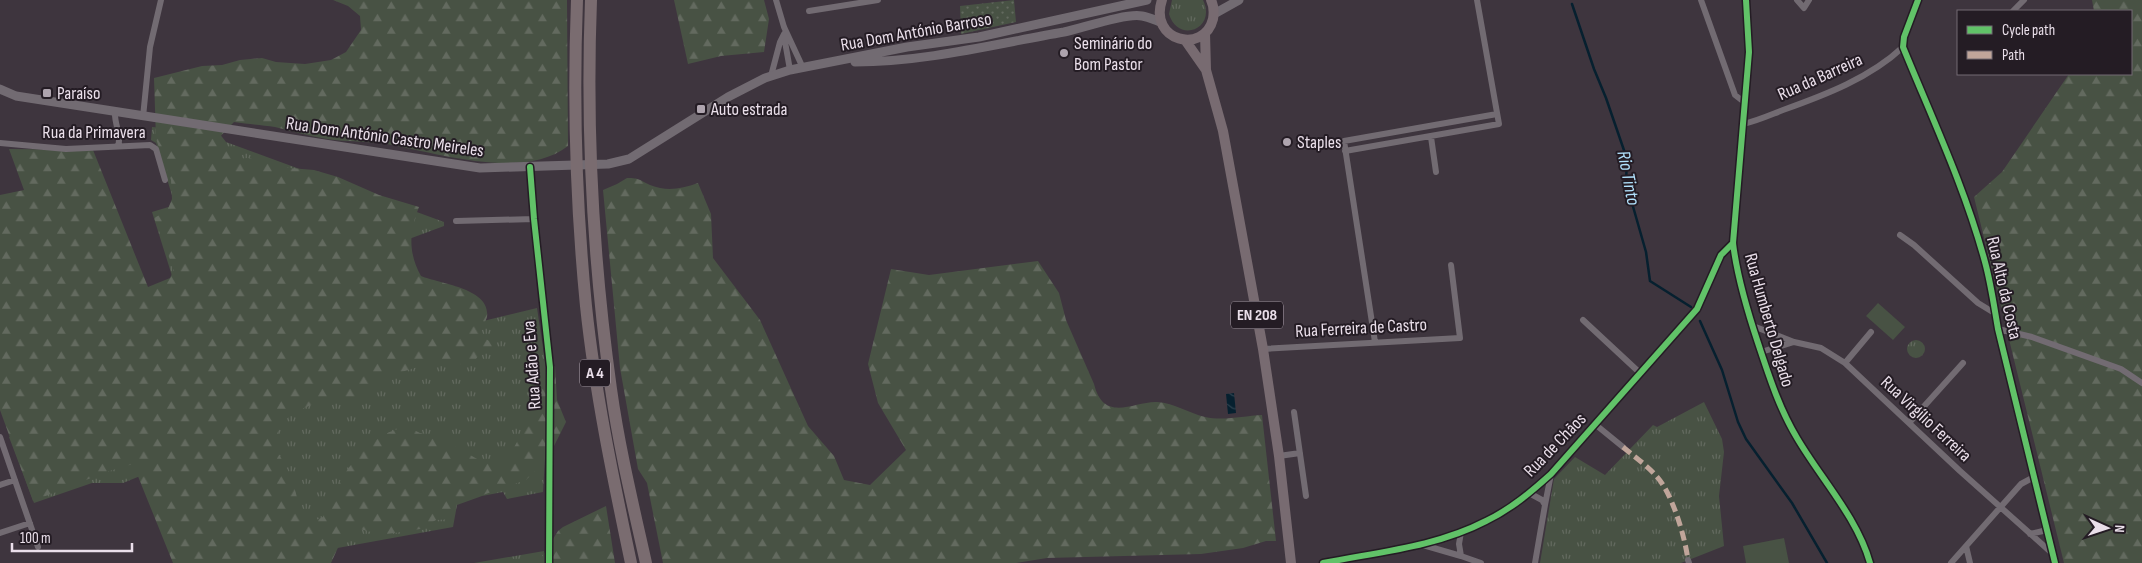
<svg xmlns="http://www.w3.org/2000/svg" width="2142" height="563" font-family="'Sofia Sans Condensed',sans-serif">
<style>
.grass{fill:url(#grass-tufts)}
.forest{fill:url(#forest-firs)}
.garden{fill:url(#garden-dots)}
.pitch{fill:#485244}
.water{fill:url(#water-waves)}
.lines{fill:none;stroke-linecap:round;stroke-linejoin:round}
.stream{stroke:#06202f;stroke-width:2.5}
.minor{stroke:#726b72;stroke-width:6}
.secondary{stroke:#726b72;stroke-width:9}
.primary{stroke:#786b71;stroke-width:10}
.motorway{stroke:#7a6c70;stroke-width:12}
.quiet{stroke:#c0a59a;stroke-width:5;stroke-dasharray:10 5;stroke-linecap:butt}
.cycleway-casing{stroke:#241c24;stroke-width:9}
.cycleway{stroke:#61c268;stroke-width:6}
.poi-dot{fill:#aea4ae;stroke:#241c24;stroke-width:2}
.labels{text-anchor:middle;dominant-baseline:central;stroke-width:4;stroke-linejoin:round;paint-order:stroke}
.shield{fill:#241c24;stroke:#afa4af;stroke-width:1}
.shield-label{font-size:16px;font-weight:bold;fill:#eadfea}
.street-label{font-size:18px;fill:#eadfea;stroke:#241c24}
.poi-label{font-size:18px;fill:#eadfea;stroke:#241c24;text-anchor:start}
.water-label{font-size:19px;font-style:italic;fill:#b1e1fc;stroke:#241c24}
</style>
<defs>
<pattern id="grass-tufts" width="24" height="20" patternUnits="userSpaceOnUse" patternTransform="scale(1.25)"><rect width="24" height="20" fill="#485244"/><path d="M3 7l-1-3M5 7V3M7 7l1-3M15 17l-1-3M17 17v-4M19 17l1-3" fill="none" stroke="#636a5f"/></pattern>
<pattern id="forest-firs" width="22" height="20" patternUnits="userSpaceOnUse" patternTransform="scale(1.25)"><rect width="22" height="20" fill="#485244"/><path d="M5 1l3.5 6h-7zM16 11l3.5 6h-7z" fill="#636a5f"/></pattern>
<pattern id="garden-dots" width="8" height="8" patternUnits="userSpaceOnUse" patternTransform="scale(1.25)"><rect width="8" height="8" fill="#485244"/><path d="M2 2h.1M6 6h.1" fill="none" stroke="#636a5f" stroke-width="1.8" stroke-linecap="round"/></pattern>
<pattern id="water-waves" width="16" height="10" patternUnits="userSpaceOnUse" patternTransform="scale(1.25)"><rect width="16" height="10" fill="#06202f"/><path d="M0 5q4-4 8 0t8 0" fill="none" stroke="#2a404d"/></pattern>
</defs>
<rect width="100%" height="100%" fill="#3e353e"/>
<path class="grass" d="M1172 0H1203C1217 29 1178 44 1169 14Z
M152 127 219 133 226 142 444 222V226L409 239 419 287 421 336 537 308 546 368V440L543 492 507 499 503 492 482 496 457 505 453 527 255 563H249L150 472 123 483H92L34 503 9 437 27 430 144 290 173 279 152 212 175 205 156 143 151 140Z
M1907 349a9 9 0 1 1 18 0a9 9 0 1 1-18 0Z
M1704 402 1722 439 1724 452 1719 496 1724 546 1681 563H1540L1554 479 1575 457 1605 475 1653 425 1657 427Z
M544 551 543 563H474Z"/>
<path class="forest" d="M333 0H567L568 146C523 181 438 153 387 144 368 141 347 142 327 139 309 136 292 131 275 127 262 125 247 124 234 122L217 140 237 159 248 158 290 168 314 170 338 177 379 195 419 207C409 231 408 253 421 276 440 284 491 288 487 317 486 321 482 327 480 331L484 338 497 345 478 356 472 365 433 362 383 378 350 401 329 397 291 414 279 428 276 449 291 476 302 515 312 522 323 517C335 486 354 452 384 435 390 431 399 429 406 426L420 433 439 437 484 463 507 461C512 450 521 437 524 425 531 395 525 383 555 366L557 400 566 422 554 446 540 466 526 480 457 504 453 519 436 520 420 529 382 535 360 529 346 530 331 563H173L133 464 106 472 33 501 0 410V195L24 190 9 149 93 150 148 287 170 278 174 270 154 218 167 211 172 199 171 180 156 139 154 78 202 66 222 65 240 60 262 58 276 62 305 64 331 60 346 52 361 30 360 16 348 6Z
M674 0H764L769 19 764 52 721 56 688 64Z
M2092 0H2142V563H2064L1974 197 2002 172 2069 74H2131V11H2094Z
M627 178C640 178 639 180 650 185 667 192 681 189 698 183L711 214 713 258 760 320 808 426 834 456 844 480 870 485 906 450 878 403 868 364 891 269 929 275 1038 261 1059 293 1066 320 1094 384C1104 424 1134 401 1157 402 1175 403 1188 413 1205 417 1223 421 1244 416 1262 415L1276 541H1266L1243 548 1201 554 1047 558 1016 563H663L647 483 638 469 620 368 603 190 617 184Z
M606 506 615 563H538L558 531 563 527Z"/>
<path class="garden" d="M1014 0 1016 22 961 34 960 6Z"/>
<path class="pitch" d="M1878 303 1905 327 1893 340 1866 316Z
M1784 538 1789 563H1746L1743 546Z"/>
<path class="water" d="M1234 393 1236 413 1228 414 1226 394Z"/>
<g class="lines">
<path class="stream" d="M1572 4 1594 69 1606 98 1627 159 1626 182 1646 252 1650 281 1691 307
M1700 321 1722 370 1738 422 1746 439 1792 503 1827 563"/>
<path class="minor" d="M776 0 784 27 803 68
M1701 0 1735 95 1744 102
M1746 0 1749 52 1733 243C1737 277 1747 310 1758 343 1769 376 1779 408 1797 438 1821 479 1857 517 1870 563
M1797 0 1804 8 1809 0
M1918 0 1904 37 1903 47C1932 118 1965 188 1985 262 1991 284 1994 306 1998 329L2055 563
M809 11 878 0
M2013 11 2024 0
M784 36 790 70
M771 76 780 42 784 34
M115 112C114 124 122 135 118 146
M143 117 150 47 161 0
M1743 124C1757 121 1770 115 1783 110 1825 95 1870 78 1903 47
M1431 137 1436 172
M0 143 66 149 150 145 156 149 165 180
M1345 151 1499 124 1477 0
M530 167 534 219 550 367 549 563
M456 221 534 219
M1900 235 1914 245 1978 303 1996 314
M1583 320 1640 373
M1753 326 1794 342 1821 348 1845 363 1960 471 2053 554
M1998 329 2032 337 2121 369 2142 383
M1375 342 1344 141 1497 114
M1263 349 1460 338 1451 265
M1761 352 1794 342
M1845 363 1871 332
M1294 412 1306 496
M1909 423 1963 363
M1596 425 1623 447
M0 437 38 547
M1279 456 1300 453
M0 485 15 480
M1529 493 1542 500 1545 505 1551 474
M0 533 30 523
M2030 534 2043 531 2047 526
M1423 545 1461 556 1459 544 1461 532
M1966 546 1970 563
M1461 556 1481 563
M1688 560 1689 563
M1323 563C1378 552 1436 547 1486 521 1511 509 1531 492 1551 474L1697 309 1721 255 1733 243
M1535 563 1545 505
M1951 563 2021 484 2034 477"/>
<path class="secondary" d="M1214 14 1239 0
M855 62C925 62 995 44 1064 32 1083 28 1125 13 1142 16 1148 17 1155 20 1161 22
M0 89 16 96 480 168 608 164 629 159 728 97 765 78 790 70 907 47 979 37 1147 0"/>
<path class="primary" d="M1162 0C1148 41 1204 55 1213 19 1214 13 1214 6 1211 0
M1205 33 1206 70 1223 131 1263 349 1279 456 1291 563
M1185 40 1206 70"/>
<path class="motorway" d="M577 0C573 102 576 204 586 306 595 392 613 478 631 563
M591 0C586 130 593 260 611 389 619 447 633 505 646 563"/>
<path class="quiet" d="M1623 447C1637 459 1654 470 1663 485 1675 504 1685 538 1688 560"/>
<defs>
<path id="cycleway" d="M1746 0 1749 52 1733 243C1737 277 1747 310 1758 343 1769 376 1779 408 1797 438 1821 479 1857 517 1870 563
M1918 0 1904 37 1903 47C1932 118 1965 188 1985 262 1991 284 1994 306 1998 329L2055 563
M530 167 534 219 550 367 549 563
M1323 563C1378 552 1436 547 1486 521 1511 509 1531 492 1551 474L1697 309 1721 255 1733 243"/>
</defs>
<use href="#cycleway" class="cycleway-casing"/>
<use href="#cycleway" class="cycleway"/>
</g>
<g class="poi-dot">
<circle cx="1064" cy="53" r="5"/>
<rect x="42" y="88" width="10" height="10" rx="2.5"/>
<rect x="696" y="104" width="10" height="10" rx="2.5"/>
<circle cx="1287" cy="142" r="5"/>
</g>
<g class="labels">
<g class="shield">
<rect x="1231" y="301.5" width="52" height="27" rx="4"/>
<rect x="580" y="359.5" width="30" height="27" rx="4"/>
</g>
<g class="shield-label">
<text x="1257" y="315">EN 208</text>
<text x="595" y="373">A 4</text>
</g>
<g class="street-label">
<text transform="translate(916 32) rotate(-10)">Rua Dom António Barroso</text>
<text transform="translate(1820 77) rotate(-24)">Rua da Barreira</text>
<text x="94" y="132">Rua da Primavera</text>
<text transform="translate(385 137) rotate(8)">Rua Dom António Castro Meireles</text>
<text transform="translate(2004 288) rotate(77)">Rua Alto da Costa</text>
<text transform="translate(1769 320) rotate(74)">Rua Humberto Delgado</text>
<text transform="translate(1361 328) rotate(-3)">Rua Ferreira de Castro</text>
<text transform="translate(532 365) rotate(-94)">Rua Adão e Eva</text>
<text transform="translate(1926 419) rotate(43)">Rua Virgílio Ferreira</text>
<text transform="translate(1555 445) rotate(-46)">Rua de Chãos</text>
</g>
<g class="poi-label">
<text x="1074" y="43">Seminário do<tspan x="1074" dy="21">Bom Pastor</tspan></text>
<text x="57" y="93">Paraíso</text>
<text x="711" y="109">Auto estrada</text>
<text x="1297" y="142">Staples</text>
</g>
<g class="water-label">
<text transform="translate(1628 178) rotate(79)">Rio Tinto</text>
</g>
</g>
<rect x="1957" y="10" width="175" height="65" fill="#241c24" stroke="#736a73"/>
<rect x="1967" y="26" width="25" height="8" fill="#61c268" stroke="#736a73"/>
<text x="2002" y="35" font-size="15" fill="#eadfea">Cycle path</text>
<rect x="1967" y="51" width="25" height="8" fill="#c0a59a" stroke="#736a73"/>
<text x="2002" y="60" font-size="15" fill="#eadfea">Path</text>
<g transform="translate(2107 528) rotate(93)" stroke="#241c24" stroke-width="4" paint-order="stroke">
<path d="M0-4L9 19L0 12L-9 19Z" fill="#eadfea"/>
<text y="-8" font-size="14" font-weight="bold" text-anchor="middle" fill="#eadfea">N</text>
</g>
<path d="M12 543v8h120v-8" fill="none" stroke="#eadfea" stroke-width="2.5"/>
<text x="20" y="543" font-size="15" fill="#eadfea" stroke="#241c24" stroke-width="4" paint-order="stroke">100 m</text>
</svg>
